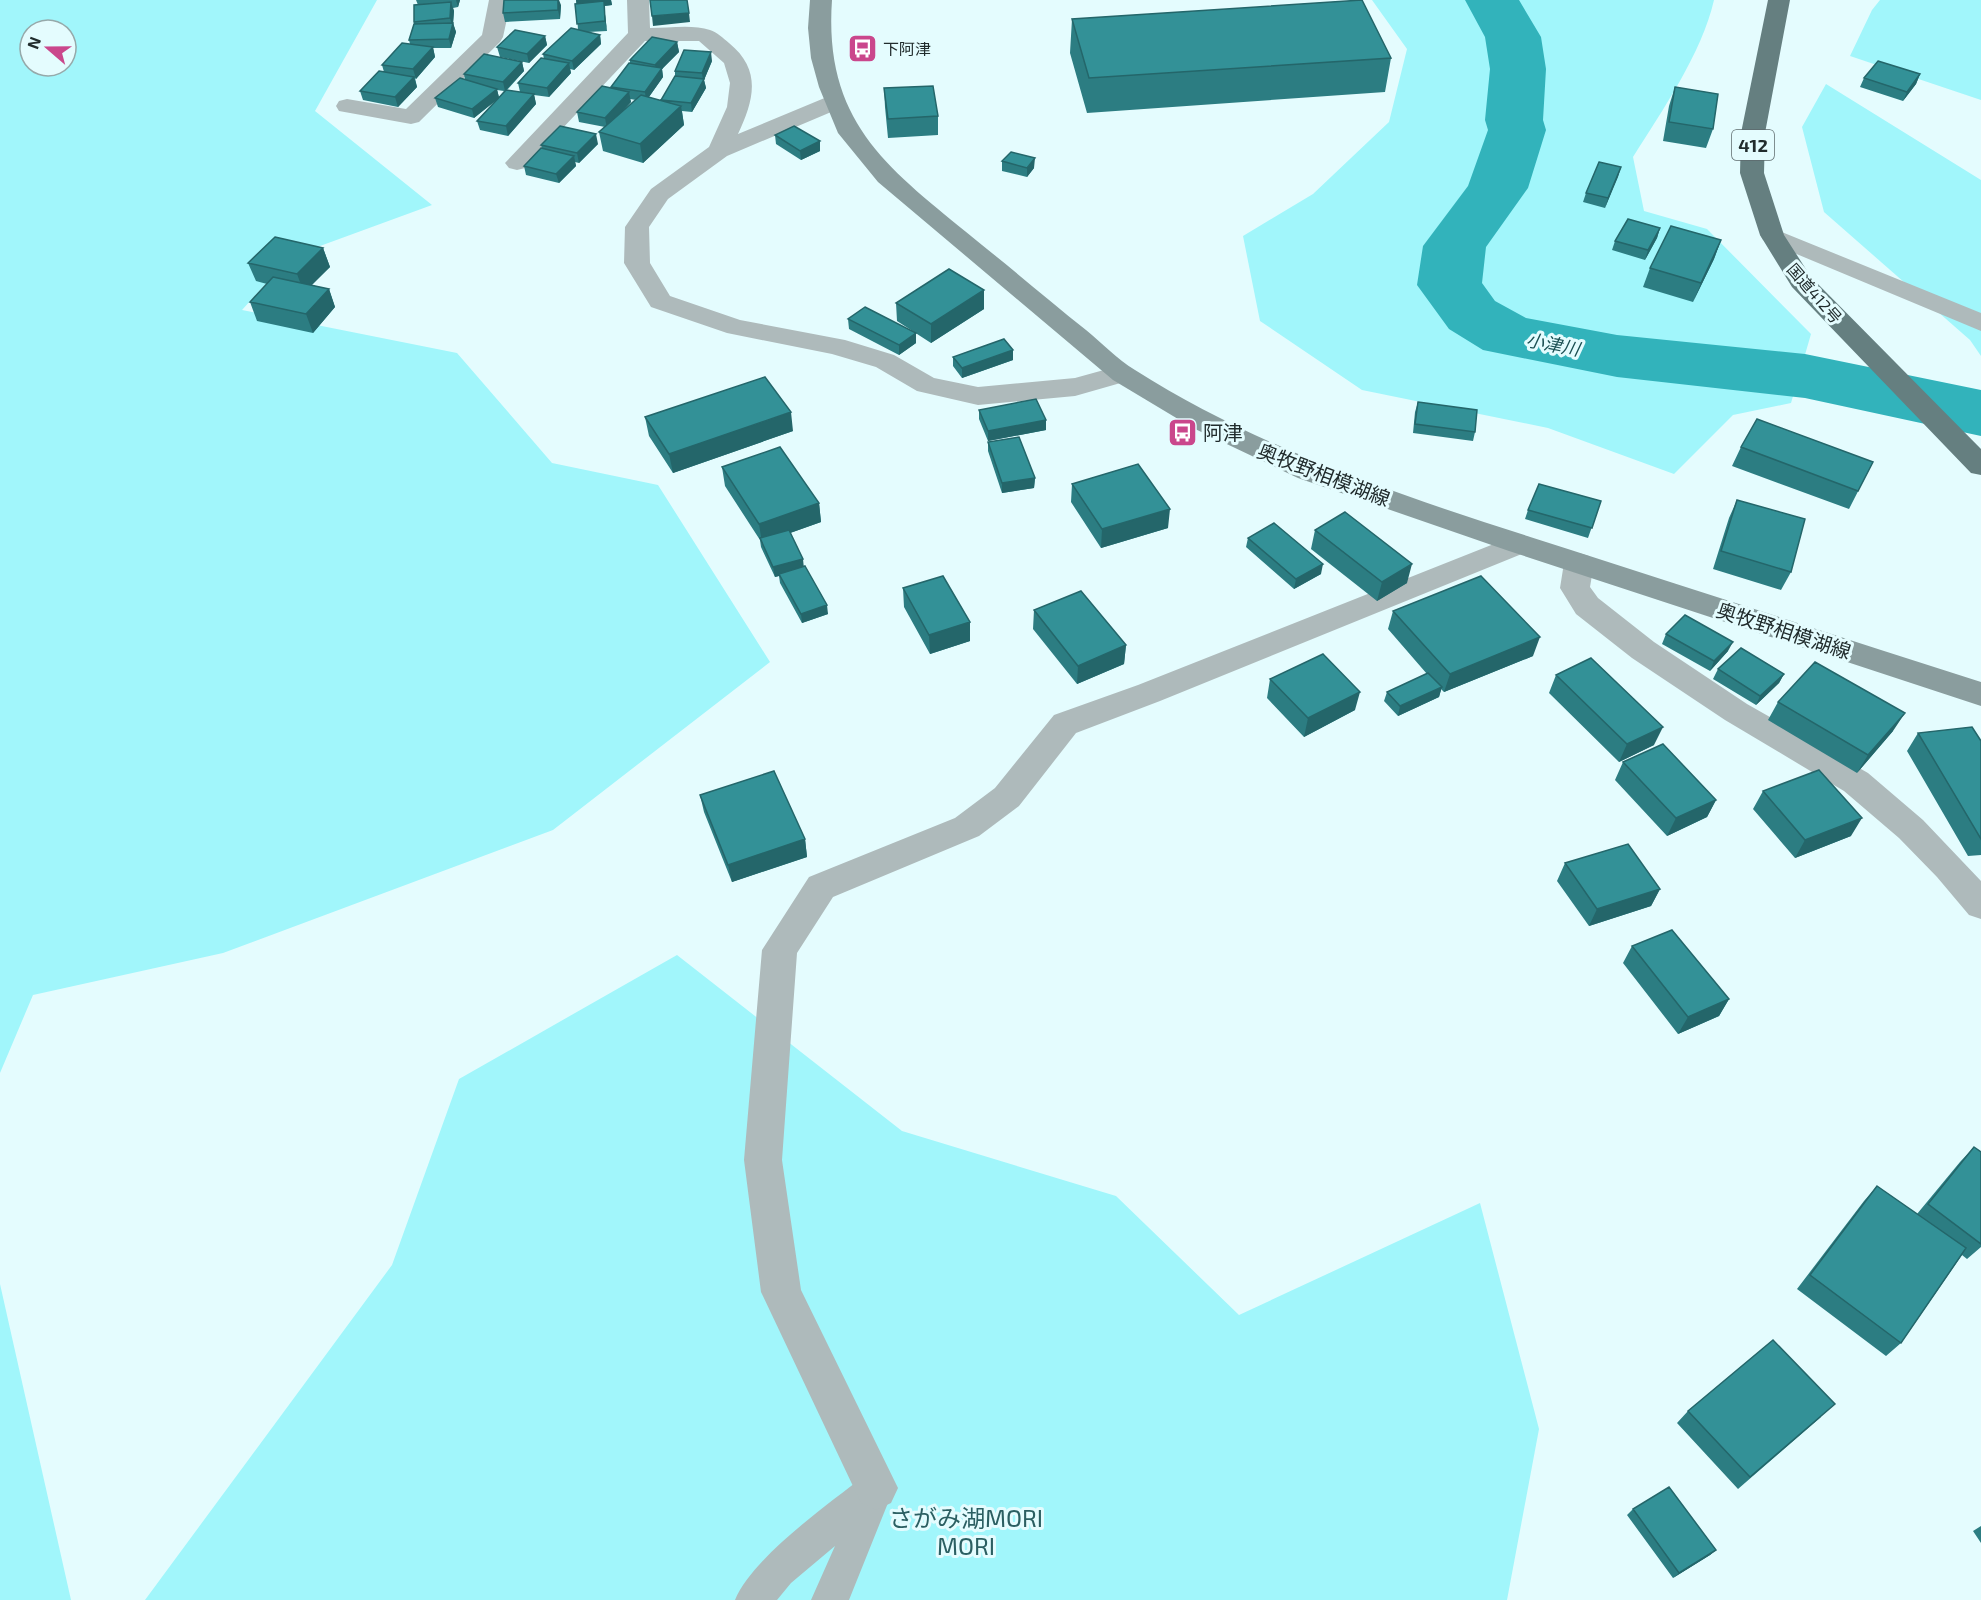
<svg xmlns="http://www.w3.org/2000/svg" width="1981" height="1600" font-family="'Exo 2','Noto Sans JP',sans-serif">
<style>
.green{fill:#a1f6fb;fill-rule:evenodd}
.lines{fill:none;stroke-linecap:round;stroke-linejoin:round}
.river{fill:#32b3bb;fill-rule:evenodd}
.service{fill:#aebabb;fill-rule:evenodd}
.minor{fill:#aebabb;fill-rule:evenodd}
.secondary{fill:#8a9d9e;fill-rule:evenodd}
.trunk{fill:#657f80;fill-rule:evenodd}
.wall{fill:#2c7d82;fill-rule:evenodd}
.shaded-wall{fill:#24666a}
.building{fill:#339197;stroke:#24666a;stroke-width:1.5}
.labels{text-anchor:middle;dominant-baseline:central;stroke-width:6;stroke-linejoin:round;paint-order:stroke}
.far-poi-label{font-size:16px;fill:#212c2d;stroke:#e4fcfe;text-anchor:start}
.far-street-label{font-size:16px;fill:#212c2d;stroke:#e4fcfe}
.shield{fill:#e4fcfe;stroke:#5c6a6c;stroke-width:1.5}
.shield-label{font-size:18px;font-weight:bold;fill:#212c2d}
.far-water-label{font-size:18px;font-style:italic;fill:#1b5053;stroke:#e4fcfe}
.poi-label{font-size:20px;fill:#212c2d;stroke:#e4fcfe;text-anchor:start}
.street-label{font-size:20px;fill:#212c2d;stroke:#e4fcfe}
.near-park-label{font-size:24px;fill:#2b5f62;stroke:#e4fcfe}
</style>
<rect width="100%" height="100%" fill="#e4fcfe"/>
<path class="green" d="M0 0H377L315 111 432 205 290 257 242 310 457 353 552 463 658 485 770 662 553 830 223 953 33 995 0 1073ZM30 30H66V66H30Z
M1372 0H1714C1702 53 1662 111 1633 157L1644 211 1707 229 1811 334 1791 403 1733 415 1674 474 1548 428 1362 390 1260 321 1243 236 1313 194 1389 122 1407 49Z
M1880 0H1981V100L1850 56 1872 10Z
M1826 84 1981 180V356L1970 340 1824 212 1802 127Z
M677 955 902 1131 1116 1196 1239 1315 1480 1203 1539 1429 1507 1600H145L392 1265 459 1079Z
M0 1284 71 1600H0Z"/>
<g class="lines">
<path class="river" d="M1465 0H1519L1541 37 1546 69 1543 120 1546 130 1528 188 1486 247 1482 283 1495 301 1526 318 1617 335 1805 354 1981 390V436L1805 398 1617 377 1483 350 1449 329 1417 285 1423 246 1468 186 1488 130 1485 120 1490 69 1485 37Z"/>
<path class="service" d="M876 1470 888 1476 894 1488 849 1600H811L835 1546 791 1583 777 1600H735C753 1557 826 1506 864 1476Z"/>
<path class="minor" d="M489 0H511L503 37 500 42 419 122 411 124 339 111 336 106 339 101 347 99 406 109 482 35Z
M627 0H649L650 28C668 28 693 24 710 30 717 32 723 38 729 43 762 70 754 100 738 134L827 97 835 95 843 97 846 102 843 107 727 156 668 199 649 227 650 263 670 296 740 320 845 340 894 355 934 378 978 387 1075 378 1122 365 1131 368 1135 374 1131 380 1075 396 978 405 917 391 876 367 832 354 727 333 651 307 624 263 625 227 651 189 709 147 727 107 730 83 724 63 699 41H645L525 168 517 170 509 168 505 163 628 33Z
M1772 228 1981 313V331L1763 240 1760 235 1763 230Z
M1519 534 1529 537 1534 544 1529 551 1160 701 1076 733 1019 806 979 836 833 897 797 953 782 1160 801 1290 898 1488 891 1503 876 1510 861 1503 761 1292 744 1160 762 950 809 877 955 818 995 788 1054 715 1138 685Z
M1579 553 1589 556 1594 563 1590 587 1598 598 1654 642 1747 704 1868 773 1923 820 1981 881V919L1969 915 1937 877 1899 838 1844 791 1725 720 1632 658 1576 614 1560 588 1564 563 1569 556Z"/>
<path class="secondary" d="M810 0H832C823 128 894 172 982 245 1017 273 1051 302 1086 330 1102 343 1117 359 1135 370 1269 455 1421 502 1571 550 1708 594 1844 638 1981 682V706L1509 551 1298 478 1193 428 1113 380 878 182 838 133 819 87 811 58 808 28Z"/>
<path class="trunk" d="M1768 0H1790L1765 133 1764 173 1784 235 1811 277 1981 449V475L1971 473 1792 287 1760 235 1740 173 1741 133Z"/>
</g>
<path class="wall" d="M416 0H460L458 7 453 8 454 11 453 23 456 32 451 48H433L435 57 416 79 415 78 417 87 398 107 363 100 360 91 384 72 382 65 410 44 409 40 414 24V22L418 5Z
M576 0H611L612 5 604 6 607 31 588 32 600 35 601 44 574 70 570 69 571 73 549 97 534 95 536 104 508 136 480 130 477 121 495 101 474 118 438 107 435 98 465 80 464 74 522 62 524 71 507 90 520 92 518 83 544 59 543 54 578 30ZM497 90 504 91 499 97Z
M561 5 560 19 505 22 503 13Z
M1072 19 1391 58 1385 92 1087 113 1070 53Z
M545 36 547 45 529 63 500 57 497 47Z
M677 42 679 52 662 69 663 77 649 97 661 101 675 76V71L712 61 704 80 706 88 692 112 682 111 684 125 643 163 603 151 599 132 605 127 579 122 577 112 612 88 611 87 630 63V60ZM630 99 636 100 615 119 631 102Z
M1920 74 1916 84 1903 101 1860 87 1864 78Z
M1675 87 1713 129 1706 148 1663 141 1669 106Z
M884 88 938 116V135L888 138 885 107Z
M775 135 820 141V151L801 160 776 144Z
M598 144 579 163 575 162 576 166 559 183 526 175 524 166 542 148 541 145Z
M1002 161 1034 168 1027 177 1002 171Z
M1621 167 1605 208 1583 202 1586 193Z
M1660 228 1657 238 1645 260 1612 250 1615 241Z
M1721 240 1714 259 1693 302 1643 287 1650 268Z
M323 248 330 267 311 285 329 289 335 307 313 333 257 321 250 302 267 284 256 281 248 263Z
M896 303 984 309 931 343 897 321Z
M848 319 916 333V343L899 355 849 329Z
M1013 350V360L962 378 953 366V357Z
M1418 402 1475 432 1473 441 1413 433 1415 412Z
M979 410 1046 420V430L988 441 979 419Z
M645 417 793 431 673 473 649 436Z
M988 442 1035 478 1034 488 1002 493 988 451Z
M1741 447 1873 462 1849 509 1732 466Z
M722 467 819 503 821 522 790 533 803 566 828 614 802 623 780 583 779 576 775 577 761 547 760 540 725 486Z
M1072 484 1168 528 1101 548 1071 502Z
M1737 500 1791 572 1781 590 1713 569 1729 518Z
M1601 501 1588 538 1525 519 1528 510Z
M1315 530 1407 583 1377 601 1311 549Z
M1248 538 1321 574 1294 589 1246 547Z
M903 588 970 622V641L930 654 904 607Z
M1034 610 1126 645 1124 664 1077 684 1033 629Z
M1393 611 1533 656 1444 692 1441 689 1439 697 1398 716 1384 701 1387 692 1427 674 1388 629Z
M1666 634 1728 651 1710 671 1662 644Z
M1718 669 1784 674 1779 683 1756 705 1713 679Z
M1556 675 1654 745 1619 762 1549 693Z
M1270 679 1355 710 1304 737 1267 698Z
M1778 702 1893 731 1857 773 1768 720Z
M1918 733 1981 741V855L1968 856 1907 751Z
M1623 762 1716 800 1707 817 1667 836 1615 780Z
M1763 791 1851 836 1795 858 1753 809Z
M700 795 805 839 807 857 732 882 704 812Z
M1565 863 1660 889 1651 906 1589 926 1557 881Z
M1632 946 1729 999 1719 1016 1678 1034 1623 963Z
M1974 1147 1981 1152V1247L1967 1259 1962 1255 1901 1343 1886 1356 1797 1289 1864 1201 1877 1186 1917 1214 1960 1162Z
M1688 1411 1821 1417 1738 1489 1677 1423Z
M1633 1509 1716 1550 1710 1555 1673 1578 1627 1515Z
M1981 1526V1543L1973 1531Z"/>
<path class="shaded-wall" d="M456 0H460L458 7Z
M558 0H559L561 5 560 19 558 10Z
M576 0H611L612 5 604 6 607 31 605 21 578 9Z
M451 2 454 11 453 24V23L456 32 451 48 449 39 452 26 450 18Z
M689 13 690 22 653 26 652 16Z
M600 35 601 44 574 70 572 61Z
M545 36 547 45 529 63 527 54Z
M677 42 679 52 662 69 663 77 646 101 645 92 657 75 655 65Z
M433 47 435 57 416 79 413 69Z
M711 52 712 61 704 80 706 88 692 112 691 103 703 80 702 73Z
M522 62 524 71 505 91 503 82Z
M569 63 571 73 549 97 547 88Z
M1920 74 1916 84 1903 101 1907 92Z
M414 77 417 87 398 107 395 97Z
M497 89 499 98 474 118 472 109Z
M629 92 631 102 607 128 605 118Z
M534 94 536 104 508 136 506 126Z
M681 106 684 125 643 163 640 144Z
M596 134 598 144 579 163 577 153Z
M820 141V151L801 160 800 151Z
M574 156 576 166 559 183 556 174Z
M1035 158 1034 168 1027 177V168Z
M1621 167 1618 177 1605 208 1608 198Z
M1660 228 1657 238 1645 260 1648 250Z
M1721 240 1714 259 1693 302 1701 283Z
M323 248 330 267 304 293 297 274Z
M329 289 335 307 313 333 306 314Z
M984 290V309L931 343V324Z
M916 333V343L899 355V345Z
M1013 350V360L962 378V368Z
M791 412 793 431 673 473 669 454Z
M1046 420V430L988 441V431Z
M1035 478 1034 488 1002 493V483Z
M819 503 821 522 762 543 759 524Z
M1170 509 1168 528 1101 548 1102 529Z
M803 559 804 569 775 577 773 567Z
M1323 564 1321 574 1294 589 1296 579Z
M1412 564 1407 583 1377 601 1382 582Z
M827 605 828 614 802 623 801 614Z
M970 622V641L930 654 929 635Z
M1540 637 1533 656 1444 692 1450 674Z
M1733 642 1728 651 1710 671 1714 661Z
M1126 645 1124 664 1077 684 1078 666Z
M1784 674 1779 683 1756 705 1760 696Z
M1442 687 1439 697 1398 716 1400 706Z
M1360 692 1355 710 1304 737 1308 718Z
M1905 713 1893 731 1857 773 1868 755Z
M1663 727 1654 745 1619 762 1627 744Z
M1716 800 1707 817 1667 836 1676 818Z
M1862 818 1851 836 1795 858 1805 840Z
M805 839 807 857 732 882 728 865Z
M1660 889 1651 906 1589 926 1597 909Z
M1729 999 1719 1016 1678 1034 1688 1017Z
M1716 1550 1710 1555 1673 1578 1679 1573Z"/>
<path class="building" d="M504 0H558V10L503 13Z
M650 0H687L689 13 652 16Z
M1362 0 1391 58 1089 78 1072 19Z
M604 1 605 21 577 24 575 4Z
M451 2 450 18 414 22V5Z
M453 23 449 39 409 40 414 24Z
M571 28 600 35 572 61 543 54Z
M515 30 545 36 527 54 497 47Z
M652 37 677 42 655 65 630 60Z
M402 43 433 47 413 69 382 65Z
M684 50 711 52 702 73 675 71Z
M484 54 522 62 503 82 464 74Z
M541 58 569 63 547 88 518 83Z
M1878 61 1920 74 1907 92 1864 78Z
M629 63 662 68 645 92 611 87Z
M379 71 414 77 395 97 360 91Z
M675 76 704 79 691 103 661 100Z
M460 78 497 89 472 109 435 98Z
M602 86 629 92 605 118 577 112Z
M933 86 938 116 888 119 884 88Z
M1675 87 1718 94 1713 129 1669 122Z
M506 90 534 94 506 126 477 121Z
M641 95 681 106 640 144 599 132Z
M560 126 596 134 577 153 541 145Z
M794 126 820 141 800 151 775 135Z
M541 148 574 156 556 174 524 166Z
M1011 152 1035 158 1027 168 1002 161Z
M1599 162 1621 167 1608 198 1586 193Z
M1628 219 1660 228 1648 250 1615 241Z
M1671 226 1721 240 1701 283 1650 268Z
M275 237 323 248 297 274 248 263Z
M949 269 984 290 931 324 896 303Z
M273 277 329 289 306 314 250 302Z
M865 307 916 333 899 345 848 319Z
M1004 339 1013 350 962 368 953 357Z
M765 377 791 412 669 454 645 417Z
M1036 399 1046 420 988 431 979 410Z
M1418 402 1477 410 1475 432 1415 424Z
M1757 419 1873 462 1858 491 1741 447Z
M1019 437 1035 478 1002 483 988 442Z
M780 447 819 503 759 524 722 467Z
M1138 464 1170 509 1102 529 1072 484Z
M1539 484 1601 501 1592 528 1528 510Z
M1737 500 1805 519 1791 572 1721 551Z
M1345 512 1412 564 1382 582 1315 530Z
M1274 523 1323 564 1296 579 1248 538Z
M789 530 803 559 773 567 760 538Z
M805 566 827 605 801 614 779 574Z
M943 576 970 622 929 635 903 588Z
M1481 576 1540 637 1450 674 1393 611Z
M1081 591 1126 645 1078 666 1034 610Z
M1685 615 1733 642 1714 661 1666 634Z
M1741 648 1784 674 1760 696 1718 669Z
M1323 654 1360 692 1308 718 1270 679Z
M1591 658 1663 727 1627 744 1556 675Z
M1815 662 1905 713 1868 755 1778 702Z
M1428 673 1442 687 1400 706 1387 692Z
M1972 727 1981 741V839L1918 733Z
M1663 744 1716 800 1676 818 1623 762Z
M1819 770 1862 818 1805 840 1763 791Z
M774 771 805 839 728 865 700 795Z
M1628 844 1660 889 1597 909 1565 863Z
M1672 930 1729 999 1688 1017 1632 946Z
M1974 1147 1981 1152V1244L1928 1204Z
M1877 1186 1966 1248 1901 1343 1810 1275Z
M1773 1340 1835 1404 1750 1477 1688 1411Z
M1669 1487 1716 1550 1679 1573 1633 1509Z"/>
<defs>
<symbol id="bus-square" viewBox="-11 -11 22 22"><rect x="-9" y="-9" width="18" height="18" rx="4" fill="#ca478c" stroke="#e4fcfe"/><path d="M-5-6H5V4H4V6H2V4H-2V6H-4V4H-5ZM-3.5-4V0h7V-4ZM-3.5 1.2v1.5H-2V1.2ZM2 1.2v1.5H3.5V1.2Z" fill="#fff"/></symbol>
</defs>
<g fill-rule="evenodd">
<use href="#bus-square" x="846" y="32" width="33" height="33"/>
<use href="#bus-square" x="1166" y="416" width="33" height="33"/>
</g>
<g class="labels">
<g class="far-poi-label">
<text x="883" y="48">下阿津</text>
</g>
<g class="far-street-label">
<text transform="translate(1815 293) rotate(49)">国道412号</text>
</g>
<rect class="shield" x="1732" y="130" width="42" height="30" rx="4.5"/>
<g class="shield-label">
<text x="1753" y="145">412</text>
</g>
<g class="far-water-label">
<text transform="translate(1553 344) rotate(11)">小津川</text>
</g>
<g class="poi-label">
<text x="1203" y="432">阿津</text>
</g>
<g class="street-label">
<text transform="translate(1324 474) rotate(21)">奥牧野相模湖線</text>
<text transform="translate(1784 630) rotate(18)">奥牧野相模湖線</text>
</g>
<g class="near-park-label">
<text x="966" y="1517">さがみ湖MORI<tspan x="966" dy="28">MORI</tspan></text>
</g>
</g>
<g transform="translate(48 48) rotate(290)"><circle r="28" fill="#e4fcfe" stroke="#96a9aa" stroke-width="1.5"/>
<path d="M0-4.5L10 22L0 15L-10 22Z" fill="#ca478c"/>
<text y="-9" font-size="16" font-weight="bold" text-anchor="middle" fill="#212c2d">N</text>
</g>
</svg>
